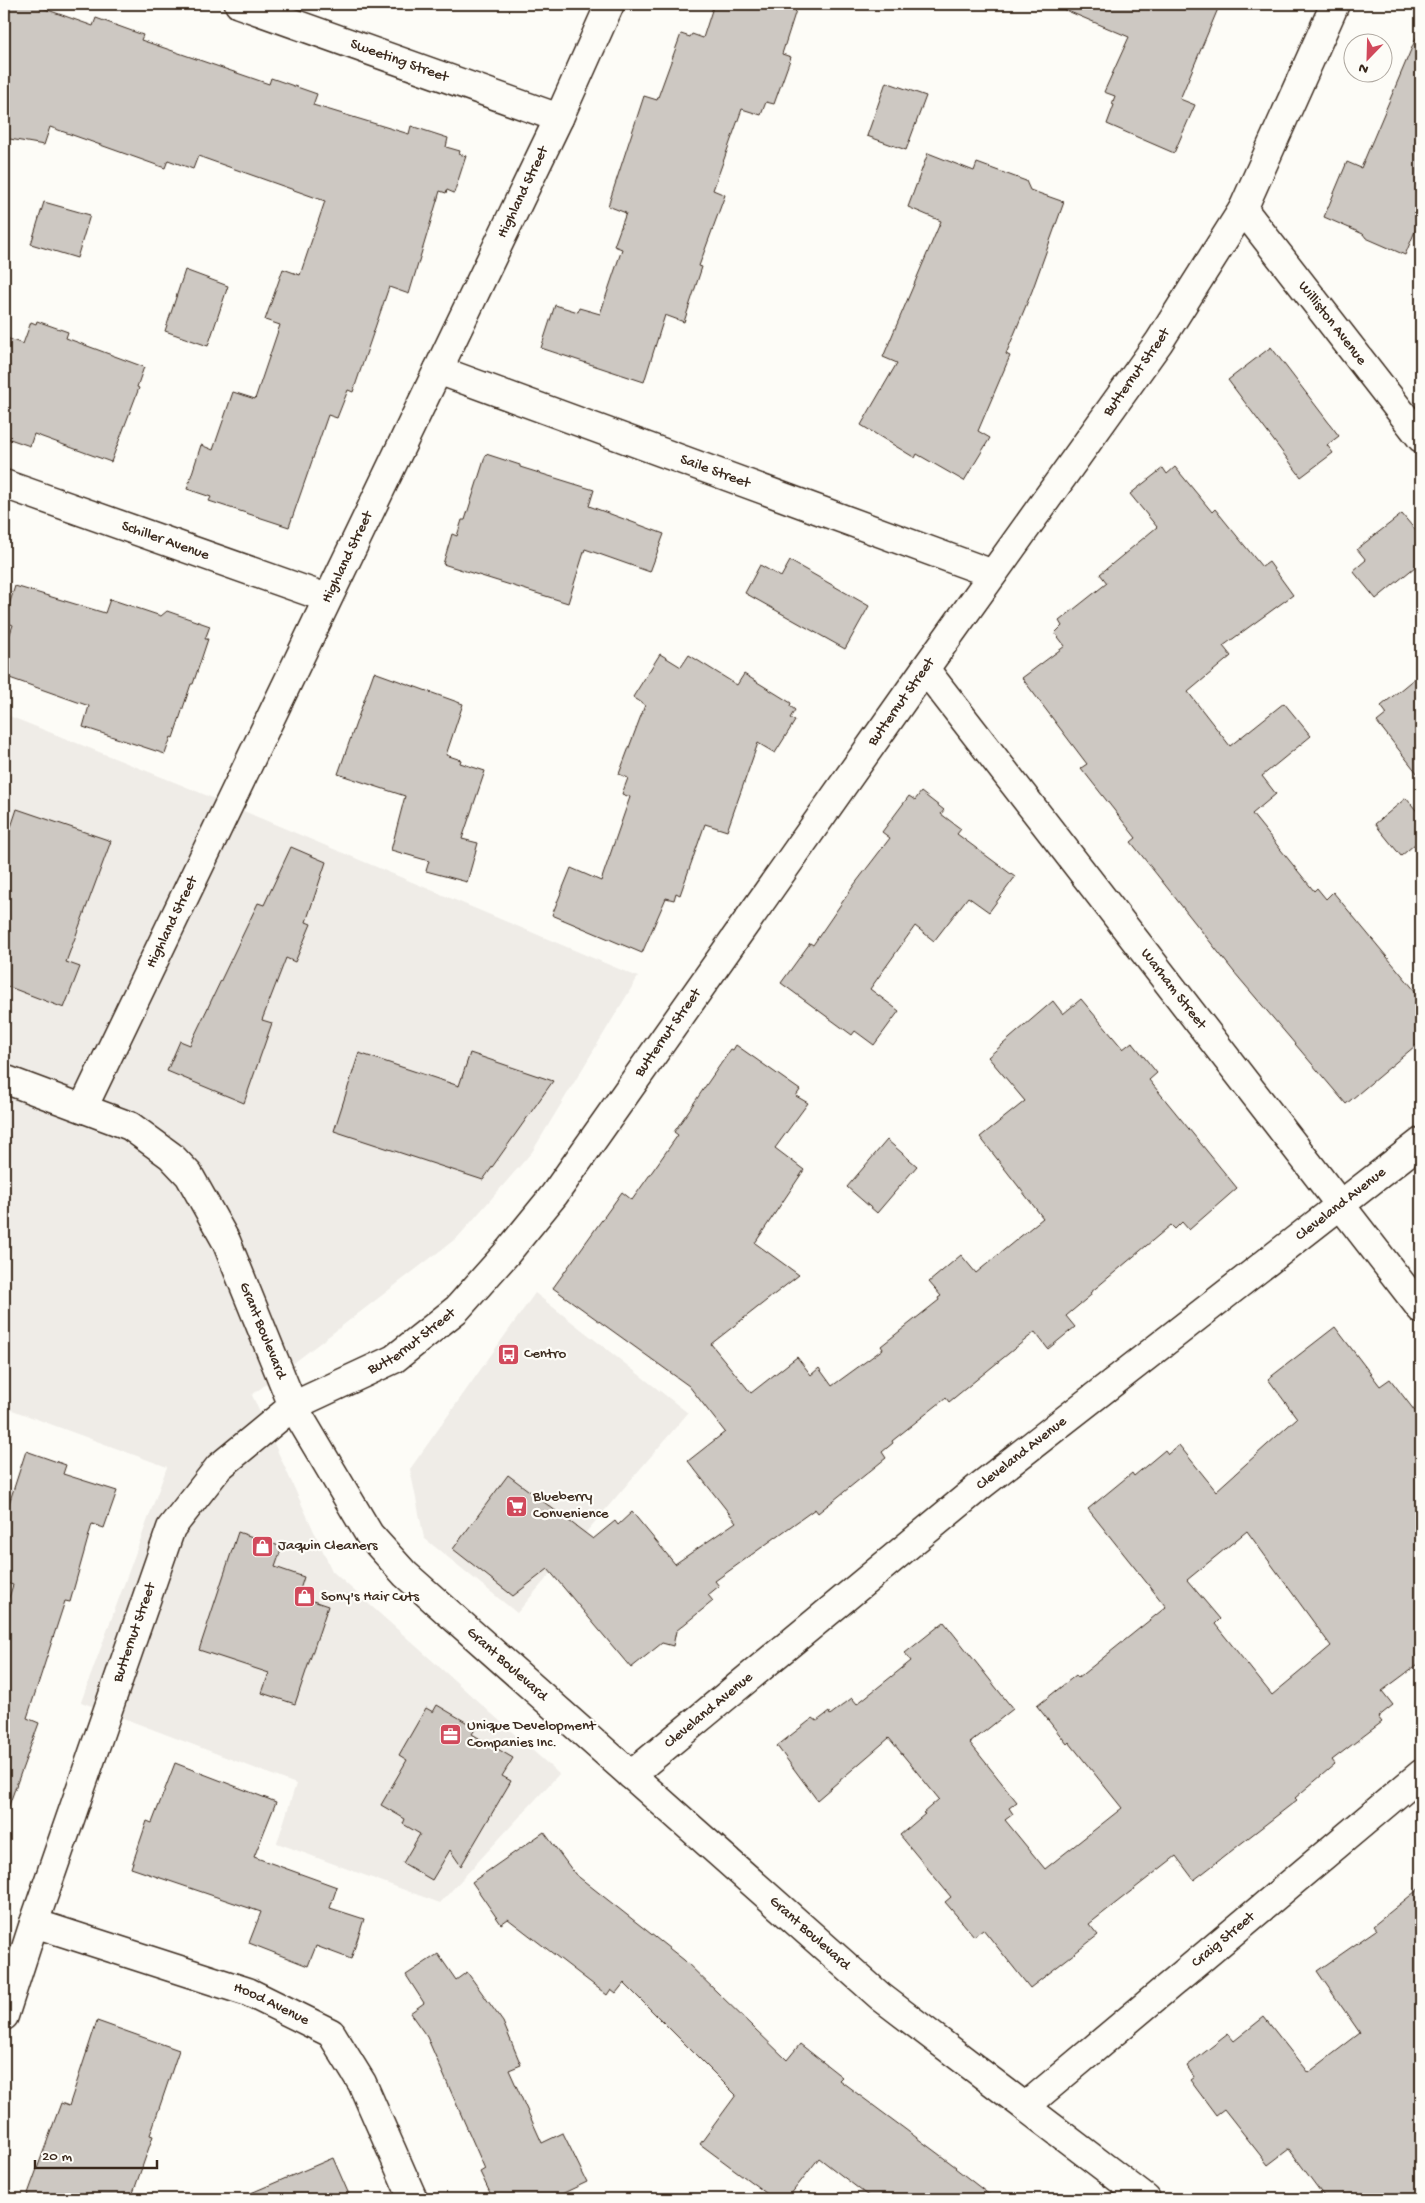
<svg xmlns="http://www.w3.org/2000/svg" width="1425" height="2203" font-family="'Gochi Hand',sans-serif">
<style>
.built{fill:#efece7}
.building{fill:#cdc8c2;stroke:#3b2a1e;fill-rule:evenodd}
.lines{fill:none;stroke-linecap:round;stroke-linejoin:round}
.minor-casing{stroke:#3b2a1e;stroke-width:31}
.minor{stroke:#fdfcf7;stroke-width:28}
.labels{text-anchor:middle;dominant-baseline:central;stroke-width:4.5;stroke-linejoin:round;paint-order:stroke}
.street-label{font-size:15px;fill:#3b2a1e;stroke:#fdfcf7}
.poi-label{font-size:15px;fill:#3b2a1e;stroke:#fdfcf7;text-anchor:start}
</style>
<rect width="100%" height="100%" fill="#fdfcf7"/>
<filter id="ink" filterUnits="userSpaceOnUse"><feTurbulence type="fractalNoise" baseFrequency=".02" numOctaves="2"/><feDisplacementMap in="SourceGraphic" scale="10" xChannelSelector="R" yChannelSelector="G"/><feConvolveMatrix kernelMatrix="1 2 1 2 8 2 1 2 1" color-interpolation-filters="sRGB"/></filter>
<g filter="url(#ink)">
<path class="built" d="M4 714 184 786 638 977 532 1152 458 1237 252 1395 332 1571 559 1774 440 1903 277 1843 296 1784 81 1702 167 1467 4 1407Z
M535 1293 688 1413 517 1613 424 1538 410 1469Z"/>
<path class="building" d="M4 4H31L93 26 96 18 143 35 141 40 269 84 271 78 317 94 313 105 409 134 411 126 448 138 446 147 460 151 459 154 466 156 454 193 447 190 446 193 440 191 409 294 389 287 353 392 348 390 337 418 328 415 289 527 209 501 211 497 187 489 201 445 213 450 233 392 255 399 280 325 265 320 283 269 300 275 325 201 198 156 193 169 168 160 165 168 50 127 44 145 4 138Z
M714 4H798L782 54 791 57 774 104 766 102 761 115 742 109 713 190 725 195 699 266 702 267 684 322 665 315 644 382 541 348 555 305 578 312 579 308 600 314 622 249 614 246 626 213 608 206 644 96 657 100 681 34 690 37 692 34 703 38Z
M1051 4H1220L1180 99 1195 105 1174 153 1107 124 1114 105 1112 104 1115 96 1104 92 1129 37Z
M1421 26V217L1405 255 1366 238 1363 234 1324 217 1347 162 1361 168Z
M886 82 926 96 906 150 867 136Z
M928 153 974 171 977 163 1026 181 1030 190 1064 202 1032 291 1006 354 1010 356 978 431 990 438 964 481 917 454 915 458 861 425 897 363 883 357 941 221 908 207Z
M44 202 90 215 77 258 31 244Z
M185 270 228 286 208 346 165 331Z
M37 321 68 332 66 338 144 367 137 387 139 388 111 462 34 434 30 446 4 437V337L23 344 31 322 36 324Z
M1271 347 1339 436 1327 445 1333 453 1301 477 1228 380Z
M486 454 520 465V467L594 490 589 506 664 534 650 572 585 549 568 603 443 564 452 534 457 536 462 520H465Z
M1175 467 1212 512 1215 509 1262 567 1269 562 1293 595 1223 646 1231 656 1188 692 1230 746 1284 703 1311 736 1262 776 1276 794 1252 814 1314 891 1317 888 1326 899 1333 892 1421 998V1041L1346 1104 1234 972 1131 842 1136 838 1081 768 1087 764 1022 678 1065 646 1055 633 1062 626 1059 621 1107 583 1100 574 1157 527 1130 494 1163 468 1167 474Z
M1402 514 1421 537V562L1376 599 1353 571 1366 560 1357 549Z
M790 561 869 606 845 649 745 593 760 565 781 577Z
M15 586 105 613 110 599 161 616 167 611 210 626 205 639H208L193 684H191L173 738 171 737 165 754 83 727 89 706 4 676V651L13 625 4 621Z
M660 654 681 667 689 655 737 685 744 674 791 703 790 706 795 710 790 718 795 721 775 753 758 743 727 831 705 824 680 895 676 893 674 900 666 898 642 953 552 915 571 868 601 881 630 797 622 794 628 778 619 774 645 705 633 697Z
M374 672 463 704 446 755 461 760 460 763 485 771 462 839 478 843 467 882 426 871 429 861 391 850 405 796 338 774Z
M1421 673V778L1377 722 1387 714 1381 706Z
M921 792 944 810 941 814 961 829 957 834 1015 877 989 912 968 897 934 941 915 926 870 989 899 1011 874 1045 855 1031 852 1035 781 983 810 943 813 945 854 885 890 838 882 832 909 796 915 800Z
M1406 798 1421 816V839L1401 856 1375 824Z
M17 809 111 841 66 962 80 967 64 1008 4 985V848Z
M291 847 326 862 306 922 311 924 295 962 286 958 262 1020 272 1023 244 1103 167 1071 180 1041 190 1045 258 903 264 905Z
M1081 999 1123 1049 1132 1042 1157 1073 1149 1080 1237 1188 1189 1230 1182 1222 1175 1229 1171 1225 1090 1293 1091 1295 1066 1316 1075 1327 1048 1349 1035 1332 949 1402 946 1398 892 1441 893 1443 882 1452 886 1458 818 1513 815 1509 715 1581 719 1586 708 1595 713 1601 676 1631 673 1646 662 1643 631 1668 548 1569 513 1596 453 1549 508 1475 593 1539 615 1521 618 1525 632 1512 675 1564 736 1522 688 1461 725 1432 689 1386 553 1288 622 1192 632 1200 678 1135 674 1132 731 1049 733 1050 736 1045 800 1090 796 1096 808 1103 775 1148 804 1170 755 1243 799 1275 711 1344 751 1393 797 1357 811 1375 819 1368 832 1386 883 1349 881 1346 939 1300 938 1298 941 1296 929 1282 961 1255 976 1273 1043 1218 980 1137 1025 1101 988 1057 1053 1001 1063 1014Z
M359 1053 459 1086 470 1053 553 1081 483 1180 334 1131Z
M887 1140 917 1166 877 1213 847 1187Z
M1335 1327 1380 1386 1390 1379 1421 1419V1662L1382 1691 1393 1705 1378 1717 1382 1722 1332 1760 1335 1764 1295 1798 1297 1800 1194 1880 1176 1856 1089 1924 1098 1935 1030 1988 983 1929 974 1936 945 1902 951 1897 900 1835 925 1814 923 1813 939 1799 889 1738 817 1800 777 1746 813 1718 817 1721 829 1712 830 1715 852 1698 857 1704 911 1661 905 1653 944 1622 1013 1709 970 1743 1017 1802 1009 1808 1013 1814 1005 1820 1045 1869 1122 1808 1069 1742 1067 1744 1037 1706 1076 1675 1078 1678 1166 1607 1088 1509 1132 1473 1134 1476 1165 1450 1168 1454 1179 1445 1216 1491 1297 1418 1268 1379ZM1247 1531 1331 1646 1272 1695 1215 1624 1220 1619 1187 1580Z
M26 1451 66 1465 63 1474 117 1491 104 1528 92 1524 70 1602 65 1601 27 1718 39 1723 8 1808 4 1807V1613L13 1585 4 1582V1519Z
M238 1532 282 1547 275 1567 304 1577 298 1596 328 1606 295 1704 262 1693 269 1673 199 1650Z
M437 1705 476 1728 472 1734 513 1758 502 1776 511 1781 461 1866 450 1850 432 1880 403 1863 420 1834 403 1824 405 1819 381 1805 407 1760 399 1755 426 1708 433 1712Z
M175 1763 276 1802 254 1857 337 1887 330 1908 364 1919 351 1959 316 1946 308 1966 249 1943 261 1912 131 1868 147 1821 152 1823Z
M544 1832 575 1874 684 1960 787 2060 800 2044 842 2077 839 2080 956 2167 955 2168 995 2199H872L819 2158 787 2199H774L700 2144 736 2095 624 1983 616 1993 611 1989 607 1995 508 1919 501 1924 472 1882Z
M1421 1887V2199H1326L1289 2149 1268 2165 1224 2109 1216 2115 1190 2080 1194 2077 1187 2066 1228 2034 1234 2041 1264 2017 1308 2073 1360 2033 1317 1971 1376 1930 1373 1926Z
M438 1954 456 1980 467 1972 503 2022 521 2065 509 2070 542 2143 563 2133 587 2182 551 2199H493L480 2172 485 2169 427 2037 410 2013 424 2003 406 1975Z
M97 2021 179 2050 150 2135 153 2136 131 2199H26L61 2103 69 2106Z
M333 2158 351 2199H237Z"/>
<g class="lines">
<defs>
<g id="minor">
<path id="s1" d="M239 4 559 118"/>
<path id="s2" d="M1243 209 1421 438"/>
<path id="s3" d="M438 370 993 574"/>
<path id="s4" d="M4 484 327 598"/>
<path id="s5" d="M925 669 1421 1309"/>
<path id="s6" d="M4 1079 130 1126 171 1156 189 1175 226 1241 293 1406 369 1534 405 1574 881 1997 1146 2199"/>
<path id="s7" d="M83 1108 559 118 610 4"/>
<path id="s8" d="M631 1775 979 1487 1421 1142"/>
<path id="s9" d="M34 1923 248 1992 331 2033 362 2083 413 2199"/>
<path id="s10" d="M4 2016 34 1923 171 1528 219 1467 293 1406 394 1359 457 1309 506 1254 554 1195 925 669 1159 342 1243 209 1335 4"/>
<path id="s11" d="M1026 2106 1421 1774"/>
</g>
</defs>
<use href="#minor" class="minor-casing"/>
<use href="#minor" class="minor"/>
</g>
</g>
<defs>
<symbol id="bus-square" viewBox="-11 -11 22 22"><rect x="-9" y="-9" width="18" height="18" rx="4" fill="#d1495b" stroke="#fdfcf7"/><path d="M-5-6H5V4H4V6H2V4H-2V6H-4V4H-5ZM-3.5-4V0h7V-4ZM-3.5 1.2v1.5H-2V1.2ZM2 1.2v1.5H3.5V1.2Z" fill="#fff"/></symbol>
<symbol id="supermarket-square" viewBox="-11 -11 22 22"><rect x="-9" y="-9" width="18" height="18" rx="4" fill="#d1495b" stroke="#fdfcf7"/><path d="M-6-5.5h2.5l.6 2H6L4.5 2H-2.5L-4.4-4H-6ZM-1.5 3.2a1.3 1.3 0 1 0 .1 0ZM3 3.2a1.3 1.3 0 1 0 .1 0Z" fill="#fff"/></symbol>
<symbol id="shop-square" viewBox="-11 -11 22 22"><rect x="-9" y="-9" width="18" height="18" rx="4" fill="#d1495b" stroke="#fdfcf7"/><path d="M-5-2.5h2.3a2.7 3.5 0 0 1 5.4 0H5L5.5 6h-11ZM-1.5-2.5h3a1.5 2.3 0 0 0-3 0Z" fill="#fff"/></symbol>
<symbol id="office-square" viewBox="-11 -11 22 22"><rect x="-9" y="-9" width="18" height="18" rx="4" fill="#d1495b" stroke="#fdfcf7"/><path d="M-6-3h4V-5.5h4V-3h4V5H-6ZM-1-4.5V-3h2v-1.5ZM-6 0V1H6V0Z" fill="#fff"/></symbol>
</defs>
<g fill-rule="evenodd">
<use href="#bus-square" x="496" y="1342" width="25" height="25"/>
<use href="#supermarket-square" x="504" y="1494" width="25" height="25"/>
<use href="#shop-square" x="250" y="1534" width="25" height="25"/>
<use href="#shop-square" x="292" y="1584" width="25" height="25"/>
<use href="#office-square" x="438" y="1722" width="25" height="25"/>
</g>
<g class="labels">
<g class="street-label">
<text stroke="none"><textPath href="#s1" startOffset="170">Sweeting Street</textPath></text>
<text stroke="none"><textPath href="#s7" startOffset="1016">Highland Street</textPath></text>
<text stroke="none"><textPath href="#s2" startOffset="145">Williston Avenue</textPath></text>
<text stroke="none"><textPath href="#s10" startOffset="2039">Butternut Street</textPath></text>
<text stroke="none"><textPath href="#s3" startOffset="295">Saile Street</textPath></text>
<text stroke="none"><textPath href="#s4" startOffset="171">Schiller Avenue</textPath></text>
<text stroke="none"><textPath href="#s7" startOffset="611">Highland Street</textPath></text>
<text stroke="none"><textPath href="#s10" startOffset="1634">Butternut Street</textPath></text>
<text stroke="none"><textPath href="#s7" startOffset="206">Highland Street</textPath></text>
<text stroke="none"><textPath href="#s5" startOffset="405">Warham Street</textPath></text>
<text stroke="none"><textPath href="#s10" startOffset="1229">Butternut Street</textPath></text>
<text stroke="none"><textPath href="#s8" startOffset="911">Cleveland Avenue</textPath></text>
<text stroke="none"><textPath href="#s6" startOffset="384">Grant Boulevard</textPath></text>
<text stroke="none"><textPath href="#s10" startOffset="825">Butternut Street</textPath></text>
<text stroke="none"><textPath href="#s8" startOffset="506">Cleveland Avenue</textPath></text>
<text stroke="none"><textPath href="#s10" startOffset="405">Butternut Street</textPath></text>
<text stroke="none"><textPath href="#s6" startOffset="804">Grant Boulevard</textPath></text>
<text stroke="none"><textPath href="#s8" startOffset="101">Cleveland Avenue</textPath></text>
<text stroke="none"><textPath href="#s6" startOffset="1209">Grant Boulevard</textPath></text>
<text stroke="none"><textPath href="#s11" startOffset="258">Craig Street</textPath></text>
<text stroke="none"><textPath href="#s9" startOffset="251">Hood Avenue</textPath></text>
</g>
<g class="poi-label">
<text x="524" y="1354">Centro</text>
<text x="533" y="1497">Blueberry<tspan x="533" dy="17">Convenience</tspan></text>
<text x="278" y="1546">Jaquin Cleaners</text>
<text x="321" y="1597">Sony's Hair Cuts</text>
<text x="467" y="1726">Unique Development<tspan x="467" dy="17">Companies Inc.</tspan></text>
</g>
</g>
<rect width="1425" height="2203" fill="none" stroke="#fdfcf7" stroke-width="20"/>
<rect x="10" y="10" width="1405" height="2183" fill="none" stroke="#3b2a1e" stroke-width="2" filter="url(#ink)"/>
<g transform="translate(1368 58) rotate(203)"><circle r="24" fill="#fdfcf7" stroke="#afa8a0"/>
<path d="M0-4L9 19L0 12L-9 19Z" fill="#d1495b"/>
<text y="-8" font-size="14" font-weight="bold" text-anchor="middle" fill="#3b2a1e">N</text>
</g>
<path d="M35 2160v8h122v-8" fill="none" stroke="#3b2a1e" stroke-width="2.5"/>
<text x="42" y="2160" font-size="15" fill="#3b2a1e" stroke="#fdfcf7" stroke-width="4" paint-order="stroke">20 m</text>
</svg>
